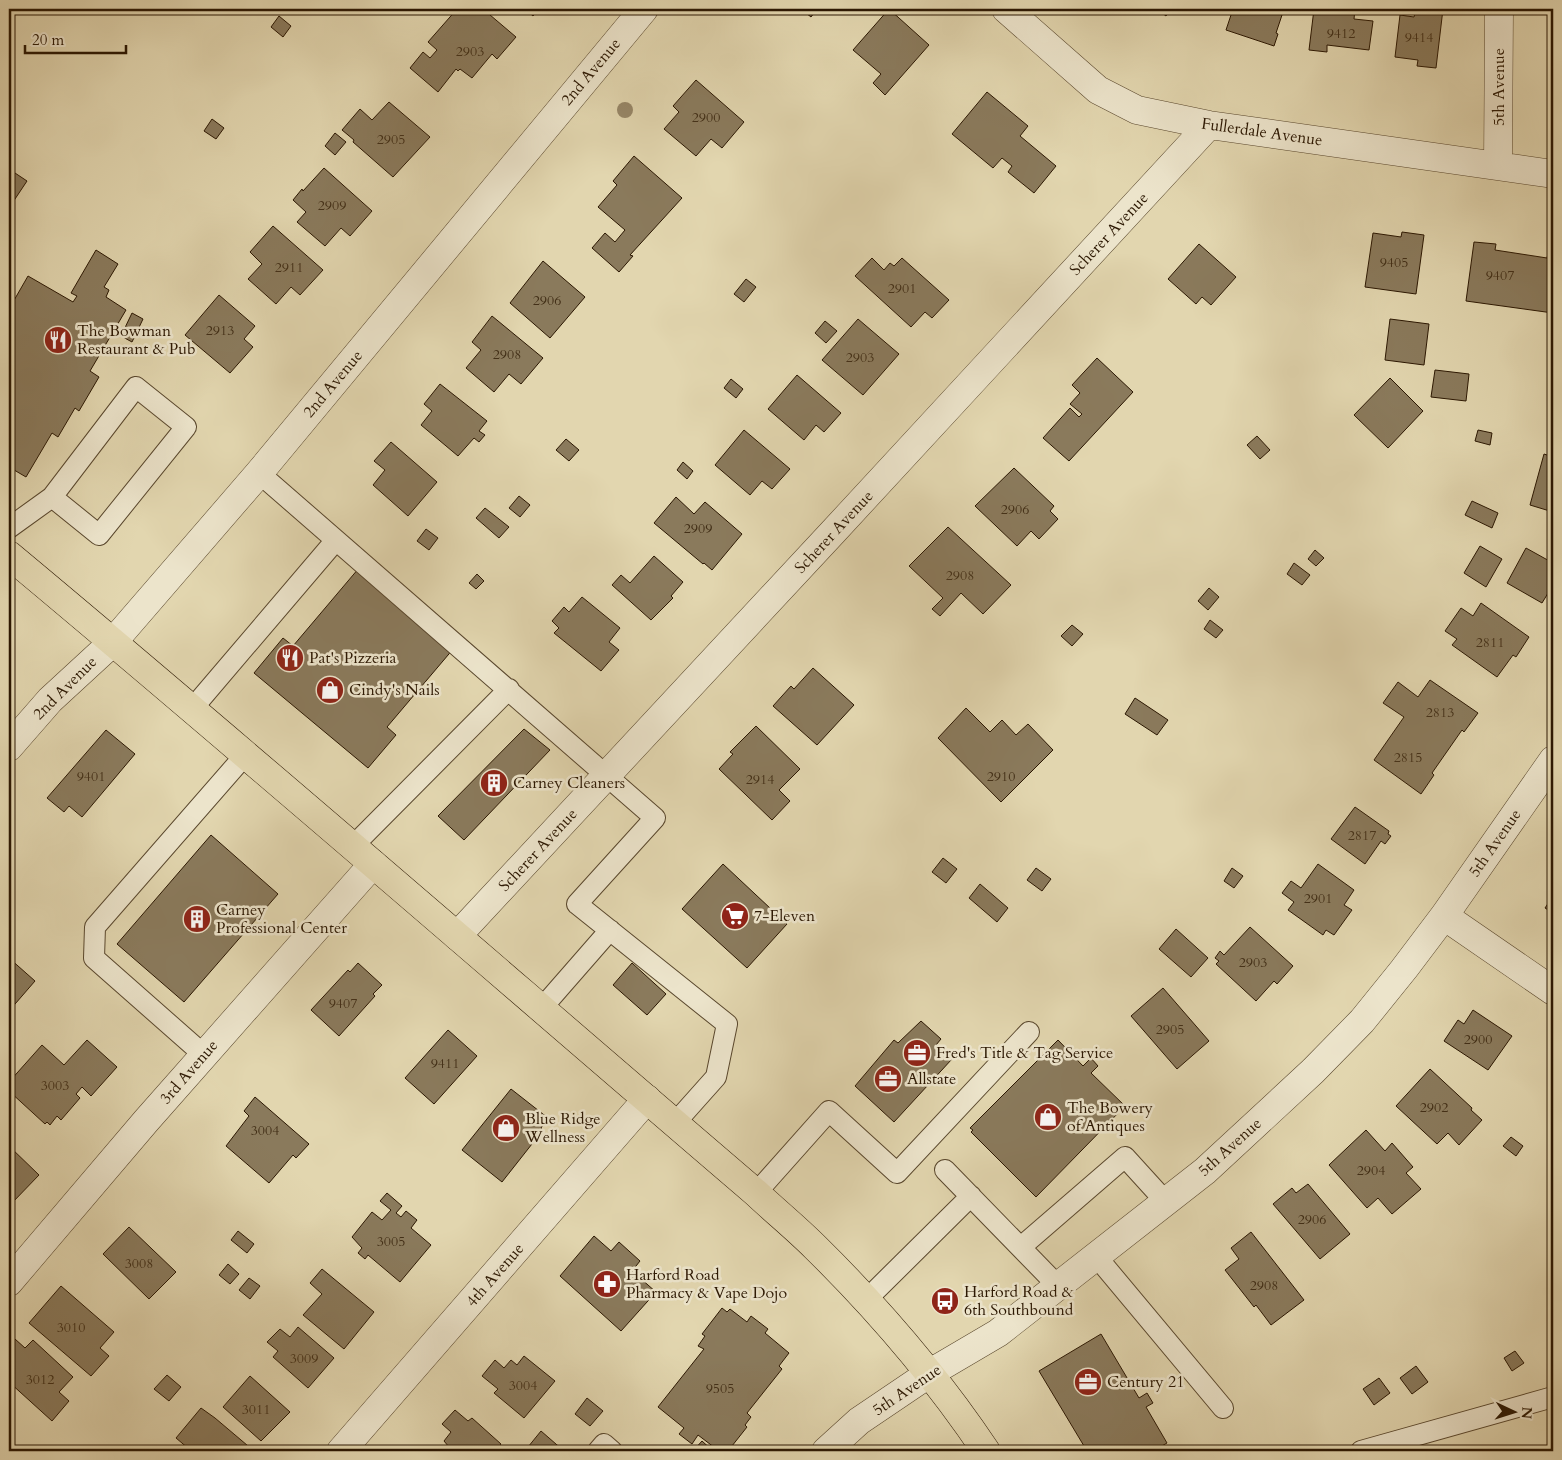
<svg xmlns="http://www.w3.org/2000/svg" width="1562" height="1460" font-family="Cardo,serif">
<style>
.building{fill:#8a7a5c;stroke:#2b1702}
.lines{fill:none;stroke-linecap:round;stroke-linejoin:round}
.lane-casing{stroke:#59472d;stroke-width:22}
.street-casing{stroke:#59472d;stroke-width:29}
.primary-casing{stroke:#2b1702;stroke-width:29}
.lane{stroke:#ece4cb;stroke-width:20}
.street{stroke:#ece4cb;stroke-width:28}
.primary{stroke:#e2d6af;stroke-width:28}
.tree{fill:#978768}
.labels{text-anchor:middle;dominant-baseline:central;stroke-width:5;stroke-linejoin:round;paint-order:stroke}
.number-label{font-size:14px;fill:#433018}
.street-label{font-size:16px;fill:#2b1702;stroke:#ece4cb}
.poi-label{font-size:16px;fill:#2b1702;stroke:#ece4cb;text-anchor:start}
</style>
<rect width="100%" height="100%" fill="#e2d6af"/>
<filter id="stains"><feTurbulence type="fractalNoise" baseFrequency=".004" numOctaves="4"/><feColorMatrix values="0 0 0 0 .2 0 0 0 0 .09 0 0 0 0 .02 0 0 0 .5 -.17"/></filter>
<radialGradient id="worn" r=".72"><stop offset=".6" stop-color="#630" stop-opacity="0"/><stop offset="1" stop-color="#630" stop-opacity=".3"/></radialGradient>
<path class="building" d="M457 9H483L516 37 497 59 492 54 472 78 460 69 458 71 456 69 438 92 410 68 423 52 430 58 437 50 428 42Z
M525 9H539L533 16Z
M801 9H817L811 17Z
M889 9 929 45 885 95 873 83 881 74 853 50Z
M1157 9H1171L1166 16Z
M1233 9H1284L1276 33 1278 34 1274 46 1226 30Z
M1314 9H1355L1354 19 1373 21 1369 50 1327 45V52L1309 50Z
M1416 9H1443L1436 68 1417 66 1418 60 1395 57 1400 15 1414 17Z
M279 16 291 26 283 37 271 27Z
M696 80 744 122 722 148 711 139 696 156 664 129 679 112 673 106Z
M987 92 1028 126 1020 136 1056 166 1034 193 1008 172 1012 166 1002 158 993 168 952 134Z
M389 102 430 137 393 177 353 142 354 140 342 130 360 109 372 120Z
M212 119 224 128 216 139 204 131Z
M335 133 346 142 335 155 325 146Z
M634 156 682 198 630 255 633 256 619 272 592 248 605 233 615 242 625 230 598 207 617 185 613 181Z
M324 168 372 211 350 236 341 228 325 246 297 222 306 212 293 200 302 189 303 191Z
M9 169 27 181 9 208Z
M273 226 323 270 300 295 291 287 276 304 248 279 262 264 250 252Z
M1402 232 1424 235 1416 294 1365 287 1373 233 1401 237Z
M1474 242 1496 244 1495 250 1547 258 1548 253 1553 254V313L1466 301Z
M1199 244 1236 277 1211 305 1202 297 1196 304 1168 279Z
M96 250 118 264 104 287 109 290 106 297 126 310 90 371 99 377 79 411 75 408 58 437 52 433 26 477 9 467V309L28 276 73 302 77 296 71 293Z
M872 258 884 270 890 263 894 266 902 258 949 300 932 318 925 312 911 327 855 276Z
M543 261 585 297 550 338 510 303Z
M746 279 756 287 744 302 734 294Z
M219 295 255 326 244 339 253 347 230 373 185 335Z
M132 313 143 319 132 342 121 336Z
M492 316 543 358 521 384 509 374 494 392 466 368 481 350 472 342Z
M858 319 899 354 863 395 822 360Z
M1390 319 1429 324 1424 365 1385 360Z
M825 321 837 331 826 343 815 333Z
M1097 358 1133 392 1069 461 1043 438 1070 408 1079 417 1082 414 1070 404 1080 393 1072 385Z
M1435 370 1469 374 1466 401 1431 397Z
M797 375 841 413 824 432 816 425 804 440 768 409Z
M1390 378 1423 411 1388 448 1354 415Z
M731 379 743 389 736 398 724 388Z
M440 384 487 421 479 431 485 435 479 442 474 438 458 456 421 425 432 411 424 404Z
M744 430 790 469 772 489 762 481 750 495 715 465Z
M1478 430 1492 433 1490 445 1475 441Z
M1257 436 1270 450 1260 459 1247 445Z
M566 439 579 450 569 461 556 450Z
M391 442 437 482 408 516 373 485 385 470 374 461Z
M1544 454 1553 457V512L1530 505Z
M683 462 693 471 687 479 677 470Z
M1014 468 1054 506 1050 511 1058 519 1039 539 1031 531 1017 546 975 506Z
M519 496 530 505 520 517 509 508Z
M676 497 694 514 705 502 742 534 712 570 704 563 703 564 654 523Z
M1472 501 1498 513 1492 528 1465 515Z
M485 508 509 527 499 538 476 518Z
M948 527 1011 585 983 614 961 593 940 616 932 609 943 598 909 566Z
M426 529 438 538 429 550 417 541Z
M1480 546 1502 559 1486 587 1464 573Z
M1526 548 1553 563V585L1542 603 1507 583Z
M1315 550 1324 558 1316 566 1308 559Z
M654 556 683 582 671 596 673 598 651 620 612 585 621 575 630 583Z
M1294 563 1310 575 1302 585 1287 574Z
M359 568 454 648 387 727 396 735 368 768 254 673 283 638 293 646Z
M477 574 484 581 476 589 469 583Z
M1209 588 1219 597 1208 610 1198 601Z
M582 597 620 628 609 642 619 650 601 671 554 633 559 628 552 621 564 607 569 612Z
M1481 603 1529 637 1516 657 1513 655 1497 677 1452 645 1457 639 1445 631 1461 608 1473 616Z
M1210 620 1223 630 1216 638 1204 629Z
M1072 625 1083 634 1072 646 1061 636Z
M813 668 854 705 817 745 773 706 791 686 794 689Z
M1430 680 1478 713 1464 732 1462 730 1432 773 1434 775 1421 794 1374 760 1404 717 1383 703 1398 682 1418 697Z
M1135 698 1168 720 1157 735 1125 714Z
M966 708 990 732 1002 720 1016 735 1028 724 1053 750 1001 802 938 738Z
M756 726 800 769 779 790 790 801 772 820 719 769 733 754 730 752Z
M524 729 550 750 464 840 438 816Z
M106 730 135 754 82 817 69 806 64 812 47 798Z
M1355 807 1389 831 1388 834 1391 836 1385 844 1381 841 1365 864 1331 839Z
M211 835 278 894 184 1002 117 944Z
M943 858 957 869 946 883 932 872Z
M723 864 787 924 747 968 682 909Z
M1318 864 1354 890 1344 905 1352 910 1334 935 1326 930 1323 935 1288 910 1294 902 1282 893 1291 881 1301 888Z
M1036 868 1051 879 1042 891 1027 880Z
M1232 868 1243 876 1234 888 1224 881Z
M980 884 1008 908 997 922 969 898Z
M1553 896V913L1545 908Z
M1250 927 1293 966 1277 984 1274 981 1256 1001 1216 964 1219 961 1215 958 1220 951 1224 955Z
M1176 929 1208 958 1191 977 1159 949Z
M9 958 35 981 9 1011Z
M358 963 382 985 373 994 375 996 339 1036 311 1010 348 970 350 972Z
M632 963 666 994 647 1015 613 985Z
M1163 988 1209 1041 1177 1069 1131 1016Z
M1473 1010 1512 1036 1488 1070 1444 1041 1458 1020 1464 1024Z
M921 1021 941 1039 936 1045 952 1059 894 1122 855 1086 894 1040 898 1043Z
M448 1030 477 1056 434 1104 405 1078Z
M87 1040 117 1067 91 1096 82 1087 76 1094 80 1098 61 1120 57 1116 50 1125 47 1122 45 1124 9 1091V1082L42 1045 64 1065Z
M1058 1040 1083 1066 1091 1058 1098 1066 1091 1073 1125 1106 1036 1197 971 1132 973 1130 970 1128Z
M1430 1069 1472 1108 1471 1110 1482 1120 1459 1145 1448 1133 1437 1144 1396 1106Z
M511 1089 548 1118 541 1128 543 1130 502 1182 462 1150Z
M255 1097 309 1144 296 1158 293 1155 269 1183 226 1146 249 1116 244 1111Z
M1366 1130 1385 1151 1392 1143 1413 1167 1406 1173 1421 1189 1392 1214 1378 1198 1367 1208 1329 1165Z
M1511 1137 1523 1146 1516 1156 1503 1146Z
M9 1146 39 1175 11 1204 9 1201Z
M1308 1184 1350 1234 1320 1259 1273 1204 1292 1188 1296 1193Z
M387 1193 402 1206 396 1213 401 1217 406 1211 417 1220 411 1228 431 1245 400 1282 368 1255 365 1259 358 1253 362 1248 352 1237 372 1212 382 1220 391 1210 380 1201Z
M129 1227 176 1272 149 1299 103 1254Z
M238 1231 254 1244 247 1253 231 1240Z
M1251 1232 1304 1300 1271 1325 1256 1305 1254 1307 1225 1270 1239 1259 1231 1248Z
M594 1236 611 1251 619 1242 640 1261 632 1271 656 1292 621 1331 560 1276Z
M228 1264 239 1274 230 1284 219 1275Z
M322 1269 374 1312 344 1349 303 1315 322 1294 310 1283Z
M249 1278 260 1286 250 1299 239 1290Z
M61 1286 114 1332 100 1348 109 1356 91 1376 29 1323Z
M722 1308 727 1312 730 1309 747 1322 751 1316 768 1329 765 1333 789 1353 779 1366 782 1369 747 1413 751 1417 745 1425 747 1427 728 1451 723 1450 719 1451 698 1435 692 1444 679 1434 684 1428 658 1407 704 1349 698 1346 705 1336 702 1334Z
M298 1327 334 1358 308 1388 273 1357 278 1351 267 1342 280 1329 290 1337Z
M1101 1334 1139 1398 1147 1393 1153 1403 1146 1407 1167 1443 1153 1451H1087L1039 1371Z
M15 1339 25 1348 33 1340 73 1377 59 1392 69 1401 52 1421 9 1382V1346Z
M1515 1351 1524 1363 1512 1371 1504 1358Z
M524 1356 555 1381 524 1418 494 1393 498 1389 482 1376 495 1360 504 1368 511 1360 517 1365Z
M1416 1366 1428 1382 1412 1394 1400 1378Z
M167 1375 181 1387 169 1401 154 1389Z
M250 1376 290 1412 261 1441 223 1407Z
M1379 1378 1390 1393 1374 1405 1363 1389Z
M587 1398 603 1411 590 1426 575 1414Z
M201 1408 215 1418 254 1451H189V1449L176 1438Z
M455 1410 468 1421 472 1418 501 1444 495 1451H446L449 1447 444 1441 451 1432 442 1424Z
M541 1431 564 1451H533L528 1447Z
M702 1441 713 1451H693Z"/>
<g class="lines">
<defs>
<path id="lane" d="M259 473 655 818 577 904 727 1024 716 1077 675 1123
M9 528 52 497 136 387 186 427 99 535 52 497
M192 709 336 540
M352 847 509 689
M541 1009 610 930
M204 1055 94 958 95 927 246 754
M945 1170 1058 1286
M756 1193 829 1111 897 1173 1029 1032
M1021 1247 1125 1157 1165 1201
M1096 1256 1223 1408
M866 1300 971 1196
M598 1451 604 1444 612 1451
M1361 1451 1553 1397"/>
<path id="street" d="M1006 9 1098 90 1137 110 1209 125 1553 174
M1498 166 1499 9
M9 747 50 700 113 642 259 473 644 9
M1444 916 1553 991
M457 936 833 532 1209 125
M9 1282 146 1121 373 864
M341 1451 647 1099
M826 1451 859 1421 930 1373 998 1333 1205 1171 1313 1071 1362 1021 1404 969 1444 916 1553 760"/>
<path id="primary" d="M9 555C260 764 507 980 756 1193 775 1211 796 1228 815 1247 878 1309 937 1378 986 1451"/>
</defs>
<use href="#lane" class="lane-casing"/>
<use href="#street" class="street-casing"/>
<use href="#primary" class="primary-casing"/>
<use href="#lane" class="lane"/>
<use href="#street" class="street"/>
<use href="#primary" class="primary"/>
</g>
<circle class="tree" cx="625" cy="110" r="8"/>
<defs>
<symbol id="restaurant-disc" viewBox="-11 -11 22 22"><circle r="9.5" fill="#8f2418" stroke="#ece4cb"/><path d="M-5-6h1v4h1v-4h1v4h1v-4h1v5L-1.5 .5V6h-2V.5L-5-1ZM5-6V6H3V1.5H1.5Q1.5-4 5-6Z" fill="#fff"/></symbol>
<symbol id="shop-disc" viewBox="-11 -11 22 22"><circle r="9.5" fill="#8f2418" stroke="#ece4cb"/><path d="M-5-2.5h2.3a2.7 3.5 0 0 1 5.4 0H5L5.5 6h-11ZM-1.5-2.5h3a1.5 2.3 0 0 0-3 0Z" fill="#fff"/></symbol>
<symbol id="building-disc" viewBox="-11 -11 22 22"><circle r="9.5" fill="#8f2418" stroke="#ece4cb"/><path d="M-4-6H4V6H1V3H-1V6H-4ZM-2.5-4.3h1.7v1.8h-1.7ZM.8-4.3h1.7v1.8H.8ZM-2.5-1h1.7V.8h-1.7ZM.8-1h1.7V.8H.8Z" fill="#fff"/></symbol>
<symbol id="supermarket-disc" viewBox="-11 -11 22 22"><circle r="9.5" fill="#8f2418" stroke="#ece4cb"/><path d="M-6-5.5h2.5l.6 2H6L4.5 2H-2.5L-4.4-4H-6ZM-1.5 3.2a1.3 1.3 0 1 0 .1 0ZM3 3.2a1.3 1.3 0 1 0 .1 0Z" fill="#fff"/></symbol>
<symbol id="office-disc" viewBox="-11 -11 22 22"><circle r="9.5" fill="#8f2418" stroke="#ece4cb"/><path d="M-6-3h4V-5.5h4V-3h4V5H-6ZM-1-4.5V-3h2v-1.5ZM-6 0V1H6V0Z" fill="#fff"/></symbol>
<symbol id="pharmacy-disc" viewBox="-11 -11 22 22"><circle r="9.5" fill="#8f2418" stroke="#ece4cb"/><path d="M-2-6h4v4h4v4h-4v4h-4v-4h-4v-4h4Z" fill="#fff"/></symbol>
<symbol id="bus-disc" viewBox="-11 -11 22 22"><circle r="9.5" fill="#8f2418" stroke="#ece4cb"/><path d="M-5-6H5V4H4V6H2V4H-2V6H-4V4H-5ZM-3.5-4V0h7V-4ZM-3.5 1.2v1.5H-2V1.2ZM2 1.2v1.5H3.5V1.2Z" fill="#fff"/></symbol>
</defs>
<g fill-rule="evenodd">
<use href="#restaurant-disc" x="42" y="324" width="32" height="32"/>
<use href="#restaurant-disc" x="274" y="642" width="32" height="32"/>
<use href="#shop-disc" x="314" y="674" width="32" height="32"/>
<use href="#building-disc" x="478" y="767" width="32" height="32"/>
<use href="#supermarket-disc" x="719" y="900" width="32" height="32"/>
<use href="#building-disc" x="181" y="903" width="32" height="32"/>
<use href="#office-disc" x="901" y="1037" width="32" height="32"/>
<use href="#office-disc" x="872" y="1063" width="32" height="32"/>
<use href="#shop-disc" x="1032" y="1101" width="32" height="32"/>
<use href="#shop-disc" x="490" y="1112" width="32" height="32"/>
<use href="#pharmacy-disc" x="591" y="1268" width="32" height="32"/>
<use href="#bus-disc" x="929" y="1285" width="32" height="32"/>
<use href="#office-disc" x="1072" y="1366" width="32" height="32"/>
</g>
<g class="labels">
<g class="number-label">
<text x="1341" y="33">9412</text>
<text x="1419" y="37">9414</text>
<text x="470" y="51">2903</text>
<text x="706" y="117">2900</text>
<text x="391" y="139">2905</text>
<text x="332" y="205">2909</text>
<text x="1394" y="262">9405</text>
<text x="289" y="267">2911</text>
<text x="1500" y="275">9407</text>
<text x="902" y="288">2901</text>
<text x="547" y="300">2906</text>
<text x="220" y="330">2913</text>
<text x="507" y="354">2908</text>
<text x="860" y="357">2903</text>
<text x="1015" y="509">2906</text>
<text x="698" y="528">2909</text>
<text x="960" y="575">2908</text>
<text x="1490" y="642">2811</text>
<text x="1440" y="712">2813</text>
<text x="1408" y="757">2815</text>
<text x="91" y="776">9401</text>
<text x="1001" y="776">2910</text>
<text x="760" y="779">2914</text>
<text x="1362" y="835">2817</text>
<text x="1318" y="898">2901</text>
<text x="1253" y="962">2903</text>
<text x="343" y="1003">9407</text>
<text x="1170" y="1029">2905</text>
<text x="1478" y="1039">2900</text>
<text x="445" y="1063">9411</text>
<text x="55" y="1085">3003</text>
<text x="1434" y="1107">2902</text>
<text x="265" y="1130">3004</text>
<text x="1371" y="1170">2904</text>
<text x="1312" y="1219">2906</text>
<text x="391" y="1241">3005</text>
<text x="139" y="1263">3008</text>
<text x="1264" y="1285">2908</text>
<text x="71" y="1327">3010</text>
<text x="304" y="1358">3009</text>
<text x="40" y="1379">3012</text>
<text x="523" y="1385">3004</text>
<text x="720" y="1388">9505</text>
<text x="256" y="1409">3011</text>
</g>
<g class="street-label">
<text transform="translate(591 72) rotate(-50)">2nd Avenue</text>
<text transform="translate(1499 87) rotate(-90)">5th Avenue</text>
<text transform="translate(1262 132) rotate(8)">Fullerdale Avenue</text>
<text transform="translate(1109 234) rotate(-47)">Scherer Avenue</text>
<text transform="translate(333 384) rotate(-50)">2nd Avenue</text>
<text transform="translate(834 532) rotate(-47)">Scherer Avenue</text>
<text transform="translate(65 688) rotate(-45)">2nd Avenue</text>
<text transform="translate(1495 843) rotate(-55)">5th Avenue</text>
<text transform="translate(538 850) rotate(-47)">Scherer Avenue</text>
<text transform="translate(189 1072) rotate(-49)">3rd Avenue</text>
<text transform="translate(1230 1147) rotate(-42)">5th Avenue</text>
<text transform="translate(495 1275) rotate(-49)">4th Avenue</text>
<text transform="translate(907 1390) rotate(-34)">5th Avenue</text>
</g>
<g class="poi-label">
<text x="77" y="331">The Bowman<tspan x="77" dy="18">Restaurant &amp; Pub</tspan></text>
<text x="309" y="658">Pat's Pizzeria</text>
<text x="349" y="690">Cindy's Nails</text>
<text x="513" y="783">Carney Cleaners</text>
<text x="216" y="910">Carney<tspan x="216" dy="18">Professional Center</tspan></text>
<text x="754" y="916">7-Eleven</text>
<text x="936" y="1053">Fred's Title &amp; Tag Service</text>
<text x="907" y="1079">Allstate</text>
<text x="1067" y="1108">The Bowery<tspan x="1067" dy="18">of Antiques</tspan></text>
<text x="525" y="1119">Blue Ridge<tspan x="525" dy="18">Wellness</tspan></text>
<text x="626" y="1275">Harford Road<tspan x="626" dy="18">Pharmacy &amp; Vape Dojo</tspan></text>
<text x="964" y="1292">Harford Road &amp;<tspan x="964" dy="18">6th Southbound</tspan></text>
<text x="1107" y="1382">Century 21</text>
</g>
</g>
<rect width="1562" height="1460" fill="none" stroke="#e2d6af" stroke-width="30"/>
<rect x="10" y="10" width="1542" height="1440" fill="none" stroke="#2b1702" stroke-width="2.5"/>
<rect x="15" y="15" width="1532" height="1430" fill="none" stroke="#2b1702"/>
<g transform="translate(1514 1412) rotate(94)" stroke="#ece4cb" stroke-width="4" paint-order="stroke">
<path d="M0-4L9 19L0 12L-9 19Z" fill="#2b1702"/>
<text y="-8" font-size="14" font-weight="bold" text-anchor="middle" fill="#2b1702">N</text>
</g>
<path d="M25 45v8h101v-8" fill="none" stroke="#2b1702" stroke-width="2.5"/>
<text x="32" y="45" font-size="15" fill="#2b1702" stroke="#ece4cb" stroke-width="4" paint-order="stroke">20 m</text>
<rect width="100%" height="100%" filter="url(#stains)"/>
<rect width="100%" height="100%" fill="url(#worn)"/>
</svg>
